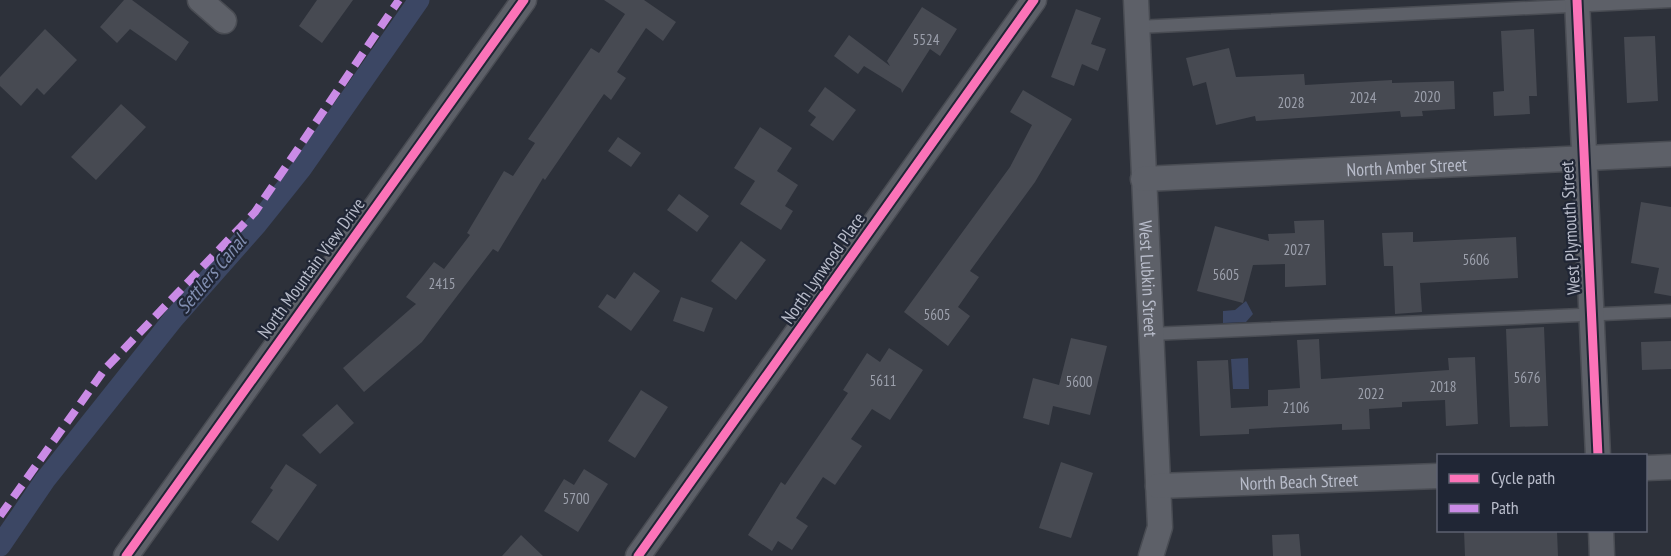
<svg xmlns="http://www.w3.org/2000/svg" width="1671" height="556" font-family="'PT Sans Narrow',sans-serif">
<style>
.water{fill:#3c4764}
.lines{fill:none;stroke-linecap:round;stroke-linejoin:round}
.canal{stroke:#3c4764;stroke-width:21}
.building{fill:#474a52}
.service-casing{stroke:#494c53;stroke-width:15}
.minor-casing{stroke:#494c53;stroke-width:27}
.service{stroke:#5d6068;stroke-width:12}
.minor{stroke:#5d6068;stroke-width:24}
.quiet{stroke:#ca8be6;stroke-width:8;stroke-dasharray:15 8;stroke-linecap:butt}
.cycleway-casing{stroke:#202635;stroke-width:13}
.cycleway{stroke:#fb73b8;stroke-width:9}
.labels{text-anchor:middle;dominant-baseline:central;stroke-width:4.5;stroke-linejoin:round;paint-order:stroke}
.number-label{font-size:15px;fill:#9ca0ac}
.street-label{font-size:18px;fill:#b8bcca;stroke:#202635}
.water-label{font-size:20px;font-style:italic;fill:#818eb0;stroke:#202635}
</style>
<rect width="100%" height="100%" fill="#2d313a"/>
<path class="water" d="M1246 301 1253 314 1246 322 1223 323V311L1235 310Z
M1248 358 1249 389H1233L1231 359Z"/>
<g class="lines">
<path class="canal" d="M0 546 45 480 174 318 257 224 301 169 419 0"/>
</g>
<path class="building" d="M124 0H132L189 42 176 61 130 29 117 43 100 27Z
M317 0H353L322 43 299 26Z
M604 0H644L676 22 663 41 646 28 617 72 626 78 611 100 604 94 545 180 543 178 498 252 493 249 422 342 364 392 343 368 416 304 406 297 434 262 444 269 470 235 467 233 504 171 513 176 535 143 528 139 558 96 591 48 599 53 625 14Z
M922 7 957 29 940 56 930 49 902 93 901 89 864 66 858 74 834 56 849 35 890 66 887 61Z
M1076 9 1101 18 1091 44 1106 49 1098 71 1082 64 1074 86 1051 77Z
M45 29 77 60 44 95 37 88 21 106 0 86V77Z
M1534 29 1537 96H1529L1530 114 1494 116 1493 92 1504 91 1501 31Z
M1655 36 1658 101 1627 103 1624 37Z
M1229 48 1236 77 1304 74 1305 85 1392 80V83L1454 81 1455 109 1422 111 1423 116 1401 117 1400 111 1256 121 1255 116 1216 125 1206 82 1193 86 1186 58Z
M825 87 856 110 833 141 810 125 816 117 808 111Z
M1023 90 1072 119 1035 182 970 271 979 277 958 307 970 316 948 346 904 312 1010 167 1032 125 1010 112Z
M121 104 146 127 96 180 71 157Z
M760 127 792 148 777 171 798 185 785 206 793 211 781 230 740 204 755 181 734 168Z
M618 137 641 153 631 167 608 151Z
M679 194 709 216 697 232 667 210Z
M1641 202 1671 207V296L1654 293 1659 268 1631 263Z
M1324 220 1326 285 1285 287V264L1253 265 1243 303 1197 291 1215 226 1269 241 1268 234 1295 233 1294 221Z
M1413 232V242L1516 237 1518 278 1420 283 1422 312 1395 314 1393 266H1384L1382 233Z
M741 241 766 260 736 300 711 281Z
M634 272 660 291 631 331 598 307 607 294 615 299Z
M681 297 713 308 704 332 673 321Z
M1544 327 1548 426 1510 427 1506 329Z
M1071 338 1107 346 1090 415 1053 406 1049 425 1023 418 1033 378 1059 385Z
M1319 339 1321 379 1449 370 1448 358 1475 357 1478 424 1446 426 1445 400 1402 402V407L1369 409 1370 429 1342 430V424L1249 429V434L1200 436 1197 361 1228 360 1231 408 1268 406V390L1300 388 1297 340Z
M1671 341V369L1642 370 1641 342Z
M889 348 923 370 890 420 872 409 851 439 862 446 835 485 823 477 796 518 808 526 792 550 778 541 772 551 748 535 781 482 785 485 848 393 843 390 867 353 880 362Z
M641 390 668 407 635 458 608 441Z
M337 404 354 423 320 454 302 435Z
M1061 462 1093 473 1071 538 1039 528Z
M286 464 317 485 278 541 251 522 273 490 270 488Z
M584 469 608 484 578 532 544 511 564 479 574 485Z
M1464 531H1557L1558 556H1465Z
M1299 534 1301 556H1273L1272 535Z
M521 535 543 556H502Z"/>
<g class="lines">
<defs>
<path id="service" d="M1137 27 1671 1
M1151 334 1671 311"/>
<g id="minor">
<path d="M200 0 224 21"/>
<path id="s1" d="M1136 0 1160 527 1151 556"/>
<path d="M1577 0 1598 456"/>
<path id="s2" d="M1143 179 1671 154"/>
<path d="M1646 468 1671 467"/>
<path id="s3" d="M1158 486 1438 476"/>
<path d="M1601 530 1602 556"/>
<path d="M126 556 524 0"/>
<path d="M638 556 1034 0"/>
</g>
</defs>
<use href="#service" class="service-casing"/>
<use href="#minor" class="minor-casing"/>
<use href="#service" class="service"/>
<use href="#minor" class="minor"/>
<path class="quiet" d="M0 516 105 369 255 212 399 0"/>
<defs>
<path id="cycleway" d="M1577 0 1598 456
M126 556 524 0
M638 556 1034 0"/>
</defs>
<use href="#cycleway" class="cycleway-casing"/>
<use href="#cycleway" class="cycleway"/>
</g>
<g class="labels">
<g class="number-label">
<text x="926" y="39">5524</text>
<text x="1427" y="96">2020</text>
<text x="1363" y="97">2024</text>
<text x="1291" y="102">2028</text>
<text x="1297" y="249">2027</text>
<text x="1476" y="259">5606</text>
<text x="1226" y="274">5605</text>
<text x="442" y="283">2415</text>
<text x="937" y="314">5605</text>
<text x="1527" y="377">5676</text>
<text x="883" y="380">5611</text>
<text x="1079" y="381">5600</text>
<text x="1443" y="386">2018</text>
<text x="1371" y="393">2022</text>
<text x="1296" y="407">2106</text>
<text x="576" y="498">5700</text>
</g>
<g class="street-label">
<text stroke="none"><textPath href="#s2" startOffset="264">North Amber Street</textPath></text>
<text transform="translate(1570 228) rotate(-93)">West Plymouth Street</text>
<text transform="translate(311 268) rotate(-54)">North Mountain View Drive</text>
<text transform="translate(823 268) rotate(-55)">North Lynwood Place</text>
<text stroke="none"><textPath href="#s1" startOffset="279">West Lubkin Street</textPath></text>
<text stroke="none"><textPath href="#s3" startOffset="141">North Beach Street</textPath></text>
</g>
<g class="water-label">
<text transform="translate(211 274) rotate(-50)">Settlers Canal</text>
</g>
</g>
<rect x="1437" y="454" width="210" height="78" fill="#202635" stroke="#5d6271" stroke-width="1.5"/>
<rect x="1449" y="474" width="30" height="9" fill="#fb73b8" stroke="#5d6271" stroke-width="1.5"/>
<text x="1491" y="484" font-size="18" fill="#b8bcca">Cycle path</text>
<rect x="1449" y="504" width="30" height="9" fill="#ca8be6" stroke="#5d6271" stroke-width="1.5"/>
<text x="1491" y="514" font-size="18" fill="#b8bcca">Path</text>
</svg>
